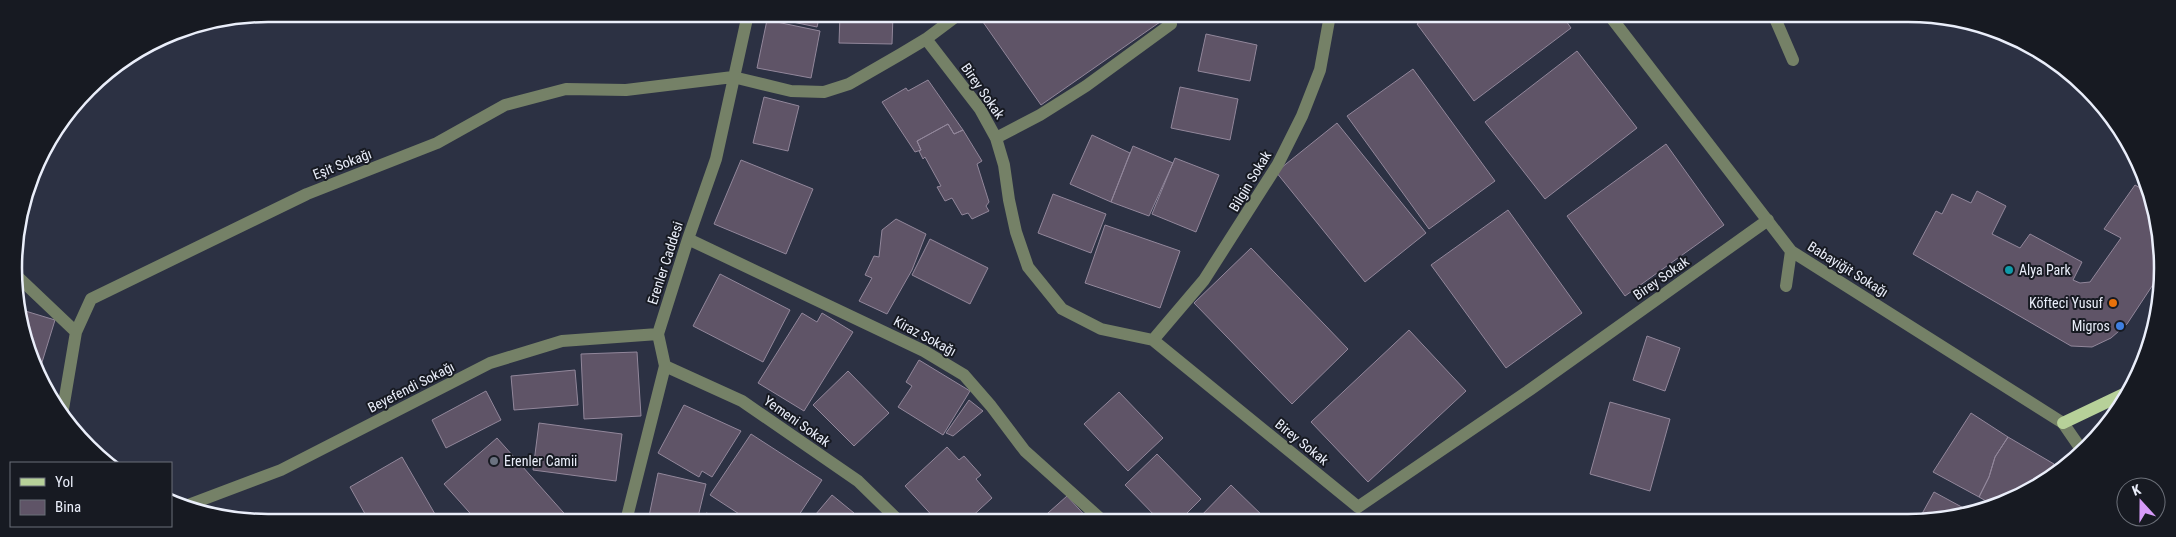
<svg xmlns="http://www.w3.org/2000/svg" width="2176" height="537" font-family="'Roboto Condensed',sans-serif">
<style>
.building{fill:#5f5467;stroke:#92879b}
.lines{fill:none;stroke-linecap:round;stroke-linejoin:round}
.minor{stroke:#758167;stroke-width:12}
.major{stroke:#b7d199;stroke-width:12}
.culture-dot{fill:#0f9aa8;stroke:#171a22;stroke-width:2}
.food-dot{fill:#e8710a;stroke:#171a22;stroke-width:2}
.shop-dot{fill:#3f7fe0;stroke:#171a22;stroke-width:2}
.worship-dot{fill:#6b7280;stroke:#171a22;stroke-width:2}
.labels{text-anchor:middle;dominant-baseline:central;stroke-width:4;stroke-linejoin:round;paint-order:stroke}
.street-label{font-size:14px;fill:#eaeefa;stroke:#171a22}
.poi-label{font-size:14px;fill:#eaeefa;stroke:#171a22;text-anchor:start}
.rim{fill:none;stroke:#eaeefa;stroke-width:2.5}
</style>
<rect width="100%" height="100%" fill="#2c3143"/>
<path class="building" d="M769 14H820L817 27 768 17Z
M840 15H893L892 44 839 43Z
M993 15H1170L1041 105 983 22Z
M1429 15H1562L1571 28 1474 101 1417 24Z
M767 20 820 31 811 78 757 68Z
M1206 34 1257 45 1250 81 1198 71Z
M1577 51 1637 128 1545 199 1485 122Z
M1413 69 1495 181 1429 229 1347 116Z
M928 80 963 130 954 134 948 124 917 141 921 150 915 152 882 102 906 88 908 91Z
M1180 87 1238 99 1230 140 1171 128Z
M764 97 799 106 788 151 753 143Z
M1337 123 1426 233 1365 282 1276 172Z
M948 124 954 134 963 130 982 161 977 164 989 202 986 206 989 211 972 219 968 213 962 215 952 198 945 201 937 187 941 186 925 157 923 159 919 151 921 150 917 141Z
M1092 135 1130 153 1111 202 1070 184Z
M1666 144 1724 225 1625 296 1567 216Z
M1133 146 1173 163 1149 216 1111 202Z
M1175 158 1219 175 1196 232 1152 214Z
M741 160 813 189 786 254 714 224Z
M2135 185 2149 193 2154 203 2158 277 2127 324 2111 338 2092 347 2071 346 1913 254 1936 211 1942 214 1952 194 1971 203 1977 191 2006 206 1992 234 2020 248 2030 234 2082 262 2073 280 2080 283 2090 282 2121 238 2104 229Z
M1053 194 1106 214 1091 253 1038 233Z
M1508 210 1582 313 1506 368 1431 265Z
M896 219 926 234 912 270 887 314 859 301 872 278 865 275 874 256 879 257 882 230Z
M1105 225 1180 251 1160 308 1085 283Z
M930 239 988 268 970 304 912 275Z
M1251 248 1348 349 1292 404 1194 303Z
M720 274 790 310 763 362 693 326Z
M22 310 55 320 39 372 27 350Z
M802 313 817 322 822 313 853 332 804 411 758 383Z
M1409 330 1466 391 1368 482 1311 422Z
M1647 336 1680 348 1665 391 1633 380Z
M637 352 641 416 584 419 581 354Z
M919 360 970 391 943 435 898 407 912 386 906 382Z
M575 370 578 405 514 410 511 376Z
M848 371 889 413 854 446 813 405Z
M486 391 501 420 446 448 432 420Z
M1119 392 1163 438 1128 471 1084 424Z
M969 400 983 411 953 436 946 433Z
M1610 402 1670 419 1650 491 1590 474Z
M684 405 741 431 712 477 702 471 699 477 658 453Z
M1971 413 2008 437 1995 457 1989 477 1979 497 1933 472Z
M539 423 622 434 616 481 533 470Z
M751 434 822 480 795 521H750L710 495Z
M2008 437 2054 464 2045 479 2020 497 1993 505 1979 497 1989 477 1995 457Z
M497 438 571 521H477L444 484Z
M947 447 959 460 964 456 981 475 976 479 992 498 967 521H937L905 486Z
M1157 454 1201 499 1179 521H1160L1125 485Z
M402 457 439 521H369L350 487Z
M658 473 706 484 697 521H648Z
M1231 485 1268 521H1196Z
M1934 492 1971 512 1940 521H1918Z
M832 495 854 513 847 521H810Z
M1067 496 1090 521H1039Z
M706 513 738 521H704Z
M1465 514 1469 518 1493 521H1458Z"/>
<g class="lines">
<path class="minor" d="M1610 16 1791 251 2063 423 2083 452
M1774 16 1793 60
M926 39 980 109 996 138 1004 165 1009 200 1016 232 1028 267 1062 309 1101 329 1153 340 1358 507 1531 389 1768 220
M996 138 1040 115 1086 86 1171 24
M688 239 924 351 964 375 991 406 1025 451 1103 521
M17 276 76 332
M1786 286 1791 251
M1153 340 1204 280 1278 164 1302 116 1320 70 1330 15
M665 366 742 401 858 481 899 521
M62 415 76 332 91 299 307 194 437 143 505 105 566 89 626 90 733 77 791 91 824 92 849 84 901 54 926 39 958 15
M188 505 281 470 490 363 562 341 658 334
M626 521 665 366 658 334 688 239 716 159 748 14"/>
<path class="major" d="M2063 423 2128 392"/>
</g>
<circle class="culture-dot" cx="2009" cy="270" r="5"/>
<circle class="food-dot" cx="2113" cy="303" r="5"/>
<circle class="shop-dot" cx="2120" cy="326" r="5"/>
<circle class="worship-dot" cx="494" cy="461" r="5"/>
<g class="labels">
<g class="street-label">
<text transform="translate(983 91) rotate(55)">Birey Sokak</text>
<text transform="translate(342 164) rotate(-21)">Eşit Sokağı</text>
<text transform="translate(1250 181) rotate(-59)">Bilgin Sokak</text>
<text transform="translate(665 263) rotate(-72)">Erenler Caddesi</text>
<text transform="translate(1848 269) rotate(32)">Babayiğit Sokağı</text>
<text transform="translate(1661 278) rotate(-35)">Birey Sokak</text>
<text transform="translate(925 336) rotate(28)">Kiraz Sokağı</text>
<text transform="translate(411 387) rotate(-27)">Beyefendi Sokağı</text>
<text transform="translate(797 421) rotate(35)">Yemeni Sokak</text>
<text transform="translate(1302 442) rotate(39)">Birey Sokak</text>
</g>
<g class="poi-label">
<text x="2019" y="270">Alya Park</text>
<text x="2103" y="303" text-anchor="end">Köfteci Yusuf</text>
<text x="2110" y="326" text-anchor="end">Migros</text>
<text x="504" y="461">Erenler Camii</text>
</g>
</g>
<path d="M0 0H2176V537H0ZM268 22H1908A246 246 0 0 1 2154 268V268A246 246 0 0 1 1908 514H268A246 246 0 0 1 22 268V268A246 246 0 0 1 268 22Z" fill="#171a22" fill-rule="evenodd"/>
<path class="rim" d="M268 22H1908A246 246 0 0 1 2154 268V268A246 246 0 0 1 1908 514H268A246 246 0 0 1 22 268V268A246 246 0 0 1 268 22Z"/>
<rect x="10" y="462" width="162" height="65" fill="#171a22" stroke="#6b6f78"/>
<rect x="20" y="478" width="25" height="8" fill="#b7d199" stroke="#6b6f78"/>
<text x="55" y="487" font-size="15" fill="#eaeefa">Yol</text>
<rect x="20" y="500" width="25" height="15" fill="#5f5467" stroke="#6b6f78"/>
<text x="55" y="512" font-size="15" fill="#eaeefa">Bina</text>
<g transform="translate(2141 502) rotate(339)"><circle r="24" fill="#171a22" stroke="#6b6f78"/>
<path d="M0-4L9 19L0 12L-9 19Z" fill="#d79bf9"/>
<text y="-8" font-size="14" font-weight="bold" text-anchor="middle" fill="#eaeefa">K</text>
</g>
</svg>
